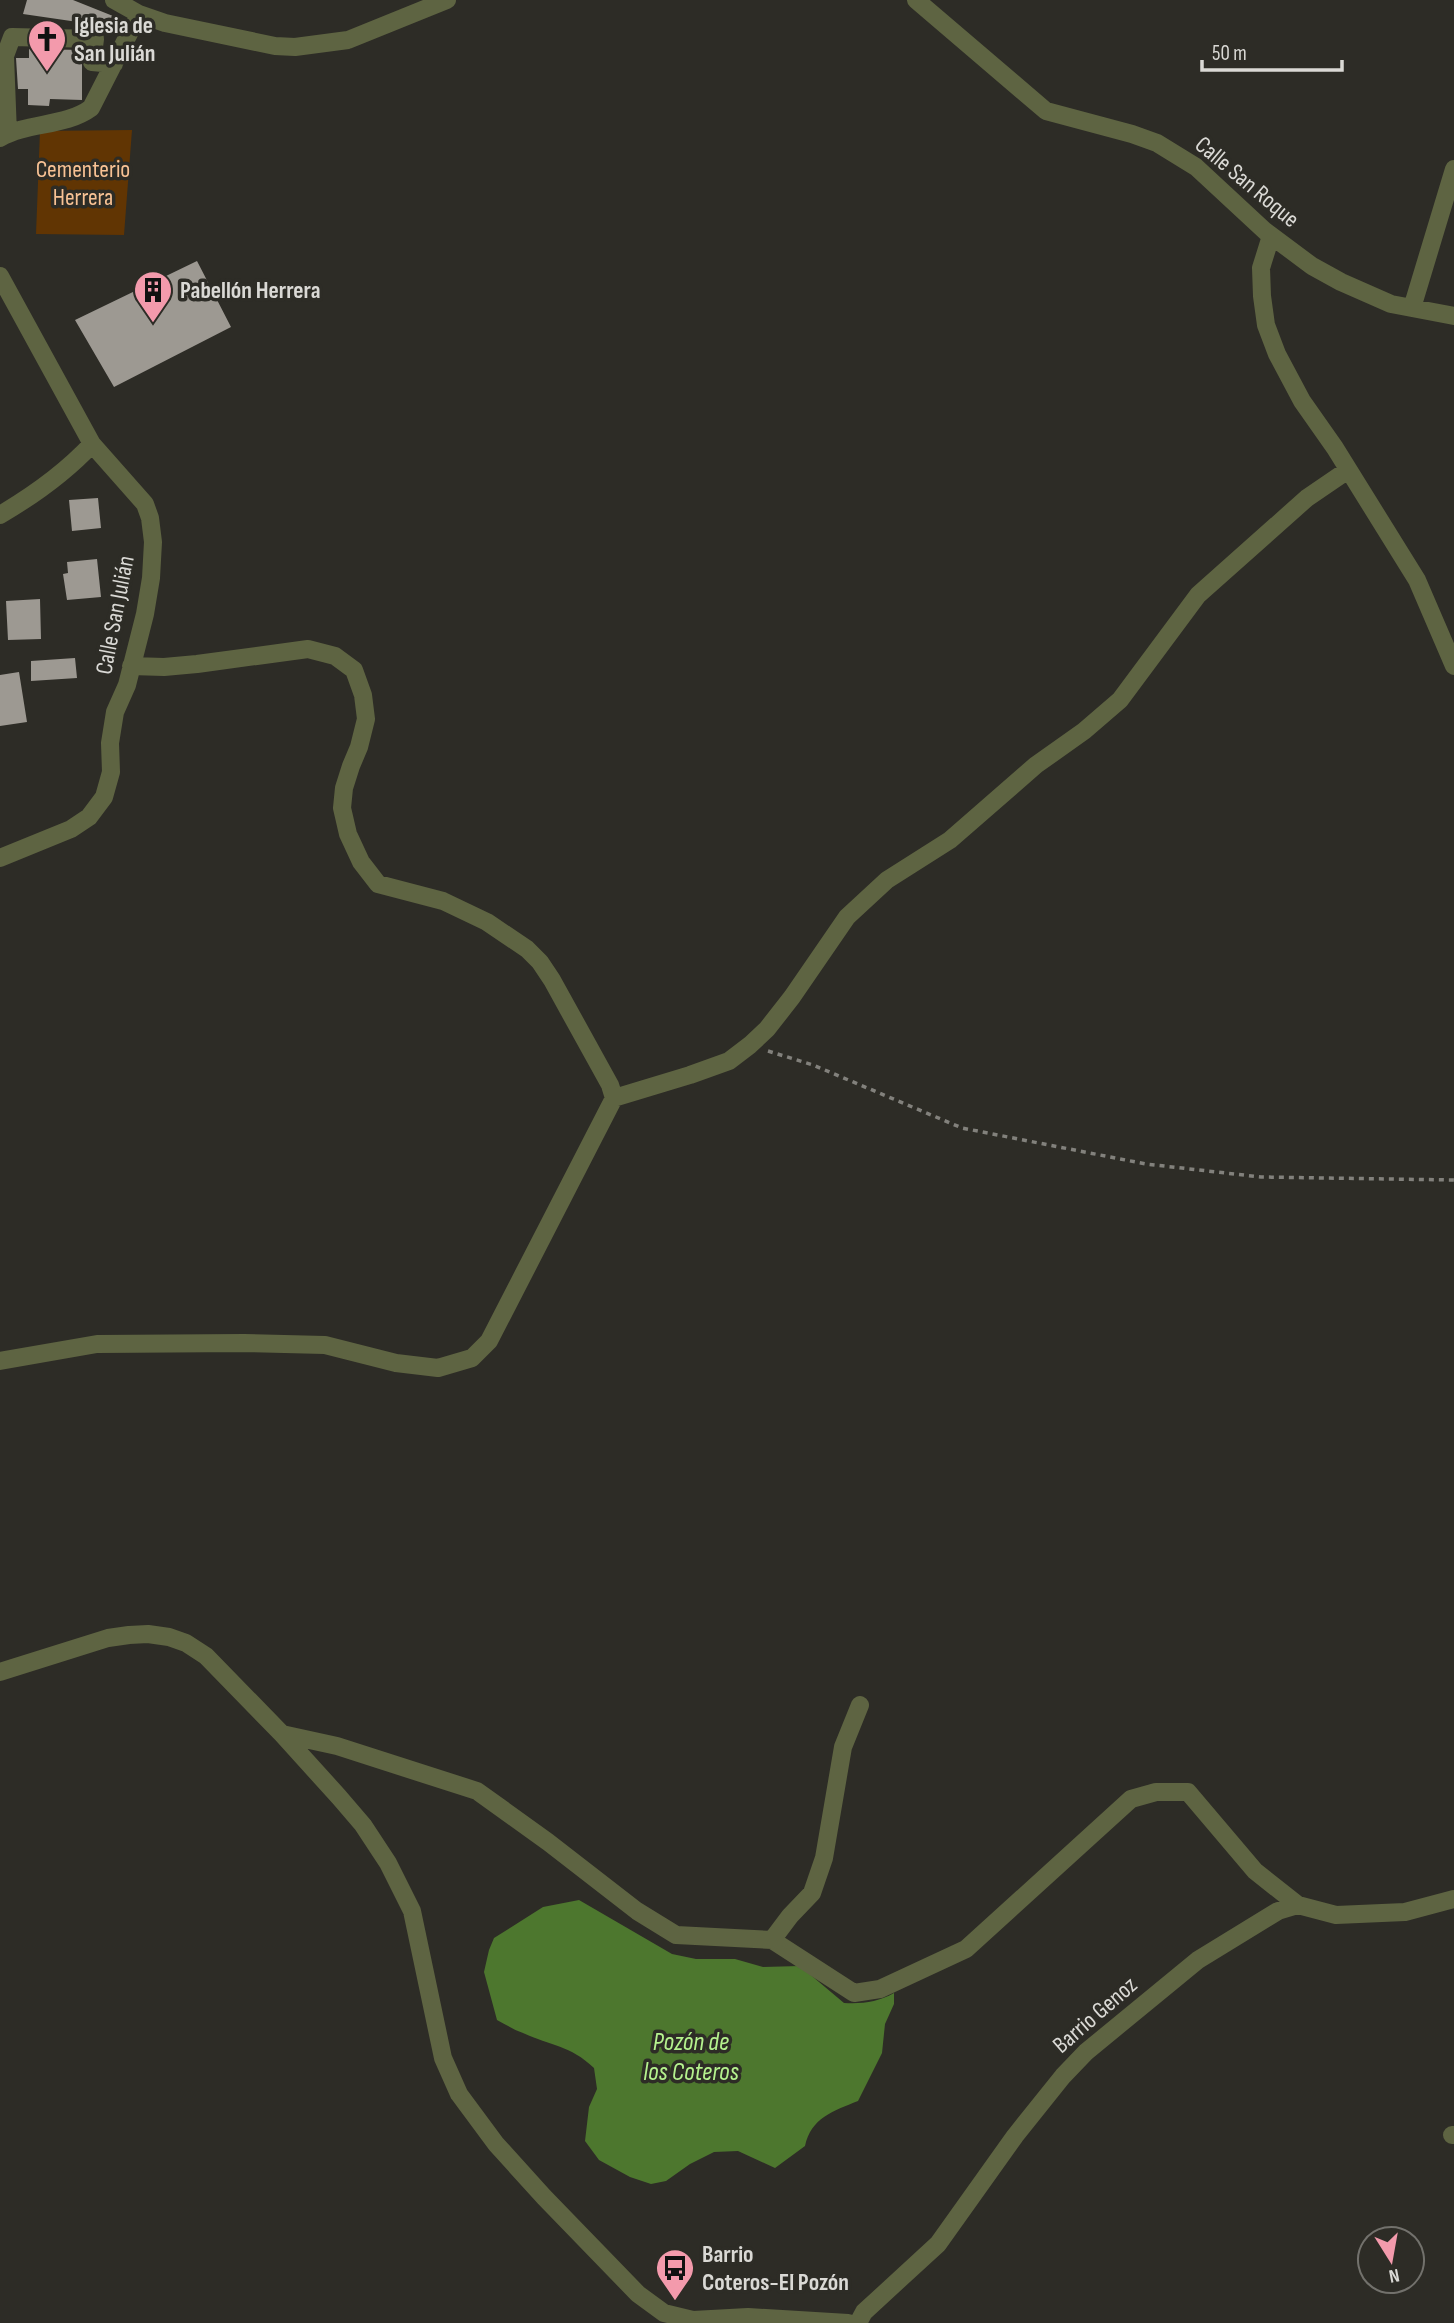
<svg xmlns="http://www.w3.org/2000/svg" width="1454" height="2323" font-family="'Sofia Sans Condensed',sans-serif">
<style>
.green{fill:#613503}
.water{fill:#4d772e}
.building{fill:#9d9992}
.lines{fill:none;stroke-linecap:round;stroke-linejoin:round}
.path{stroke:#82817c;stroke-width:3.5;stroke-dasharray:5 5;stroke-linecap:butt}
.minor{stroke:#5e6442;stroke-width:18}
.labels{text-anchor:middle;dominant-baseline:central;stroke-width:7;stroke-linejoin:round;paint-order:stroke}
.poi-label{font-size:24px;font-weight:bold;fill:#dad9d5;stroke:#2d2c26;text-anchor:start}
.park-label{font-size:24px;fill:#f8c294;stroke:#2d2c26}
.street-label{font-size:24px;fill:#dad9d5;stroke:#2d2c26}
.water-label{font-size:26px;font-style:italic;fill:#b5f28e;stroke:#2d2c26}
</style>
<rect width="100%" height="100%" fill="#2d2c26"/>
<path class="green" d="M132 130 124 235 36 234 40 131Z"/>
<path class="water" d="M579 1900 672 1954 696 1959H735L763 1967 800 1966 844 2003C863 2004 878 2002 894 1993V2004L885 2024 882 2053 858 2101C833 2111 811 2118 805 2146L775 2168 738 2151 714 2152 690 2164 666 2181 651 2184 630 2177 599 2160 585 2141 589 2107 597 2089 594 2068C570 2045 551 2046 523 2033 514 2030 505 2024 497 2020L484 1972 489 1950 494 1938 543 1907Z"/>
<path class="building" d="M27 0H73L123 20 119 28 23 14Z
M29 49 82 50V100L50 99 49 106 28 105V89H18L16 58H29Z
M197 261 231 327 114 387 75 320Z
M98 498 101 528 72 531 69 500Z
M97 559 101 597 67 600 63 574 68 573 67 562Z
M40 599 41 639 8 640 6 601Z
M75 658 77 678 31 681V661Z
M19 672 27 722 0 726V675Z"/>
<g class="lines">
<path class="path" d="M768 1051 813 1065 962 1128 1146 1164 1261 1177 1454 1180"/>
<path class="minor" d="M114 0 139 14 165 23 275 46 295 47 348 40 447 0
M916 0 1046 111 1132 134 1157 143 1196 167 1265 231 1312 266 1341 282 1391 304 1454 316
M8 134 5 56 12 37 95 39 92 62 114 64
M0 138C28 122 65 127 91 108L139 14
M1271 236 1261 268 1262 296 1266 325 1277 354 1302 401 1335 448 1417 580 1454 666
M0 276 92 444 145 504 150 518 153 542 151 578 145 614 127 685 115 712 110 743 111 772 104 797 89 817 71 829 0 858
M1412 308 1454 169
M0 515C34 495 65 473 92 444
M614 1098 690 1075 729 1061 750 1045 767 1029 792 997 847 917 887 880 950 840 1036 765 1084 731 1120 700 1198 595 1307 498 1348 470
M0 1361 97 1344 244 1343 325 1345 396 1363 438 1368 472 1358 489 1341 614 1098 610 1085 552 980 540 962 527 949 487 922 443 901 378 884 361 862 348 834 342 808 344 788 351 766 359 747 366 719 363 695 354 670 335 656 308 649 197 664 164 667 131 666
M0 1672 108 1638 129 1635 148 1634 169 1637 186 1643 206 1656 282 1734 339 1797 363 1825 388 1863 412 1911 443 2058 459 2094 496 2144 544 2197 638 2294 664 2313 693 2320 748 2317 848 2323
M282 1734 337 1746 477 1791 548 1842 637 1911 676 1935 772 1940 854 1993 880 1989 966 1949 1131 1799 1156 1792H1188L1255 1871 1298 1905
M772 1940 790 1916 812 1893 824 1858 843 1747 860 1705
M1452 2135H1454
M858 2323 864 2312 938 2244 1015 2136 1063 2076 1086 2052 1198 1960 1278 1911 1298 1905 1336 1915 1405 1912 1454 1899"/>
</g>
<defs>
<symbol id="church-pin" viewBox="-11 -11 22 30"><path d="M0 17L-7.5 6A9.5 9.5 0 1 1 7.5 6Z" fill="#f39aac" stroke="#2d2c26"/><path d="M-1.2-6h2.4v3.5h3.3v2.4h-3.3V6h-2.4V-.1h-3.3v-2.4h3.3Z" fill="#111"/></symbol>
<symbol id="building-pin" viewBox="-11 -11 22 30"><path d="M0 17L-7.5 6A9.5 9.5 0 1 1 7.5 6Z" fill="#f39aac" stroke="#2d2c26"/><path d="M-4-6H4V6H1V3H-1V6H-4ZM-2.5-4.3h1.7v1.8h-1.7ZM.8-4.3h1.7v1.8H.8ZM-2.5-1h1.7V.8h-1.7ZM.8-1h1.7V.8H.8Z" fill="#111"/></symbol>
<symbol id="bus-pin" viewBox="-11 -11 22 30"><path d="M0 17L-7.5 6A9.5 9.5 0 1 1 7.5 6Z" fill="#f39aac" stroke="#2d2c26"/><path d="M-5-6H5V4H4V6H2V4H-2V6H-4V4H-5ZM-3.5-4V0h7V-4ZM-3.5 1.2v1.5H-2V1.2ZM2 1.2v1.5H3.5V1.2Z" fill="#111"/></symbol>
</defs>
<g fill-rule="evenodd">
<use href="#church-pin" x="25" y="17" width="44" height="60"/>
<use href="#building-pin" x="131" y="268" width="44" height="60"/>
<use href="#bus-pin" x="653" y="2246" width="44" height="60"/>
</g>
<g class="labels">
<g class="poi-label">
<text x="74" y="25">Iglesia de<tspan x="74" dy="28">San Julián</tspan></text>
<text x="180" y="290">Pabellón Herrera</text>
<text x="702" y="2254">Barrio<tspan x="702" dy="28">Coteros-El Pozón</tspan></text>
</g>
<g class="park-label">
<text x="83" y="169">Cementerio<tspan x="83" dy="28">Herrera</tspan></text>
</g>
<g class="street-label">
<text transform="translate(1247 182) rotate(40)">Calle San Roque</text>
<text transform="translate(115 615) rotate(-79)">Calle San Julián</text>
<text transform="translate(1095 2015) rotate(-41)">Barrio Genoz</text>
</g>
<g class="water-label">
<text x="691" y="2042">Pozón de<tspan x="691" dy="30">los Coteros</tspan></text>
</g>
</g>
<g transform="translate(1391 2260) rotate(169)"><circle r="33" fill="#2d2c26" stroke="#72716c" stroke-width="2"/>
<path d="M0-5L12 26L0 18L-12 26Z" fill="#f39aac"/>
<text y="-10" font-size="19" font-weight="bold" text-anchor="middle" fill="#dad9d5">N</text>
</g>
<path d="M1202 60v10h140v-10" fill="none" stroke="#dad9d5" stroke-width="3.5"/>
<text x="1212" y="60" font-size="21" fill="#dad9d5" stroke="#2d2c26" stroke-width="5" paint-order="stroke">50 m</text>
</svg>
